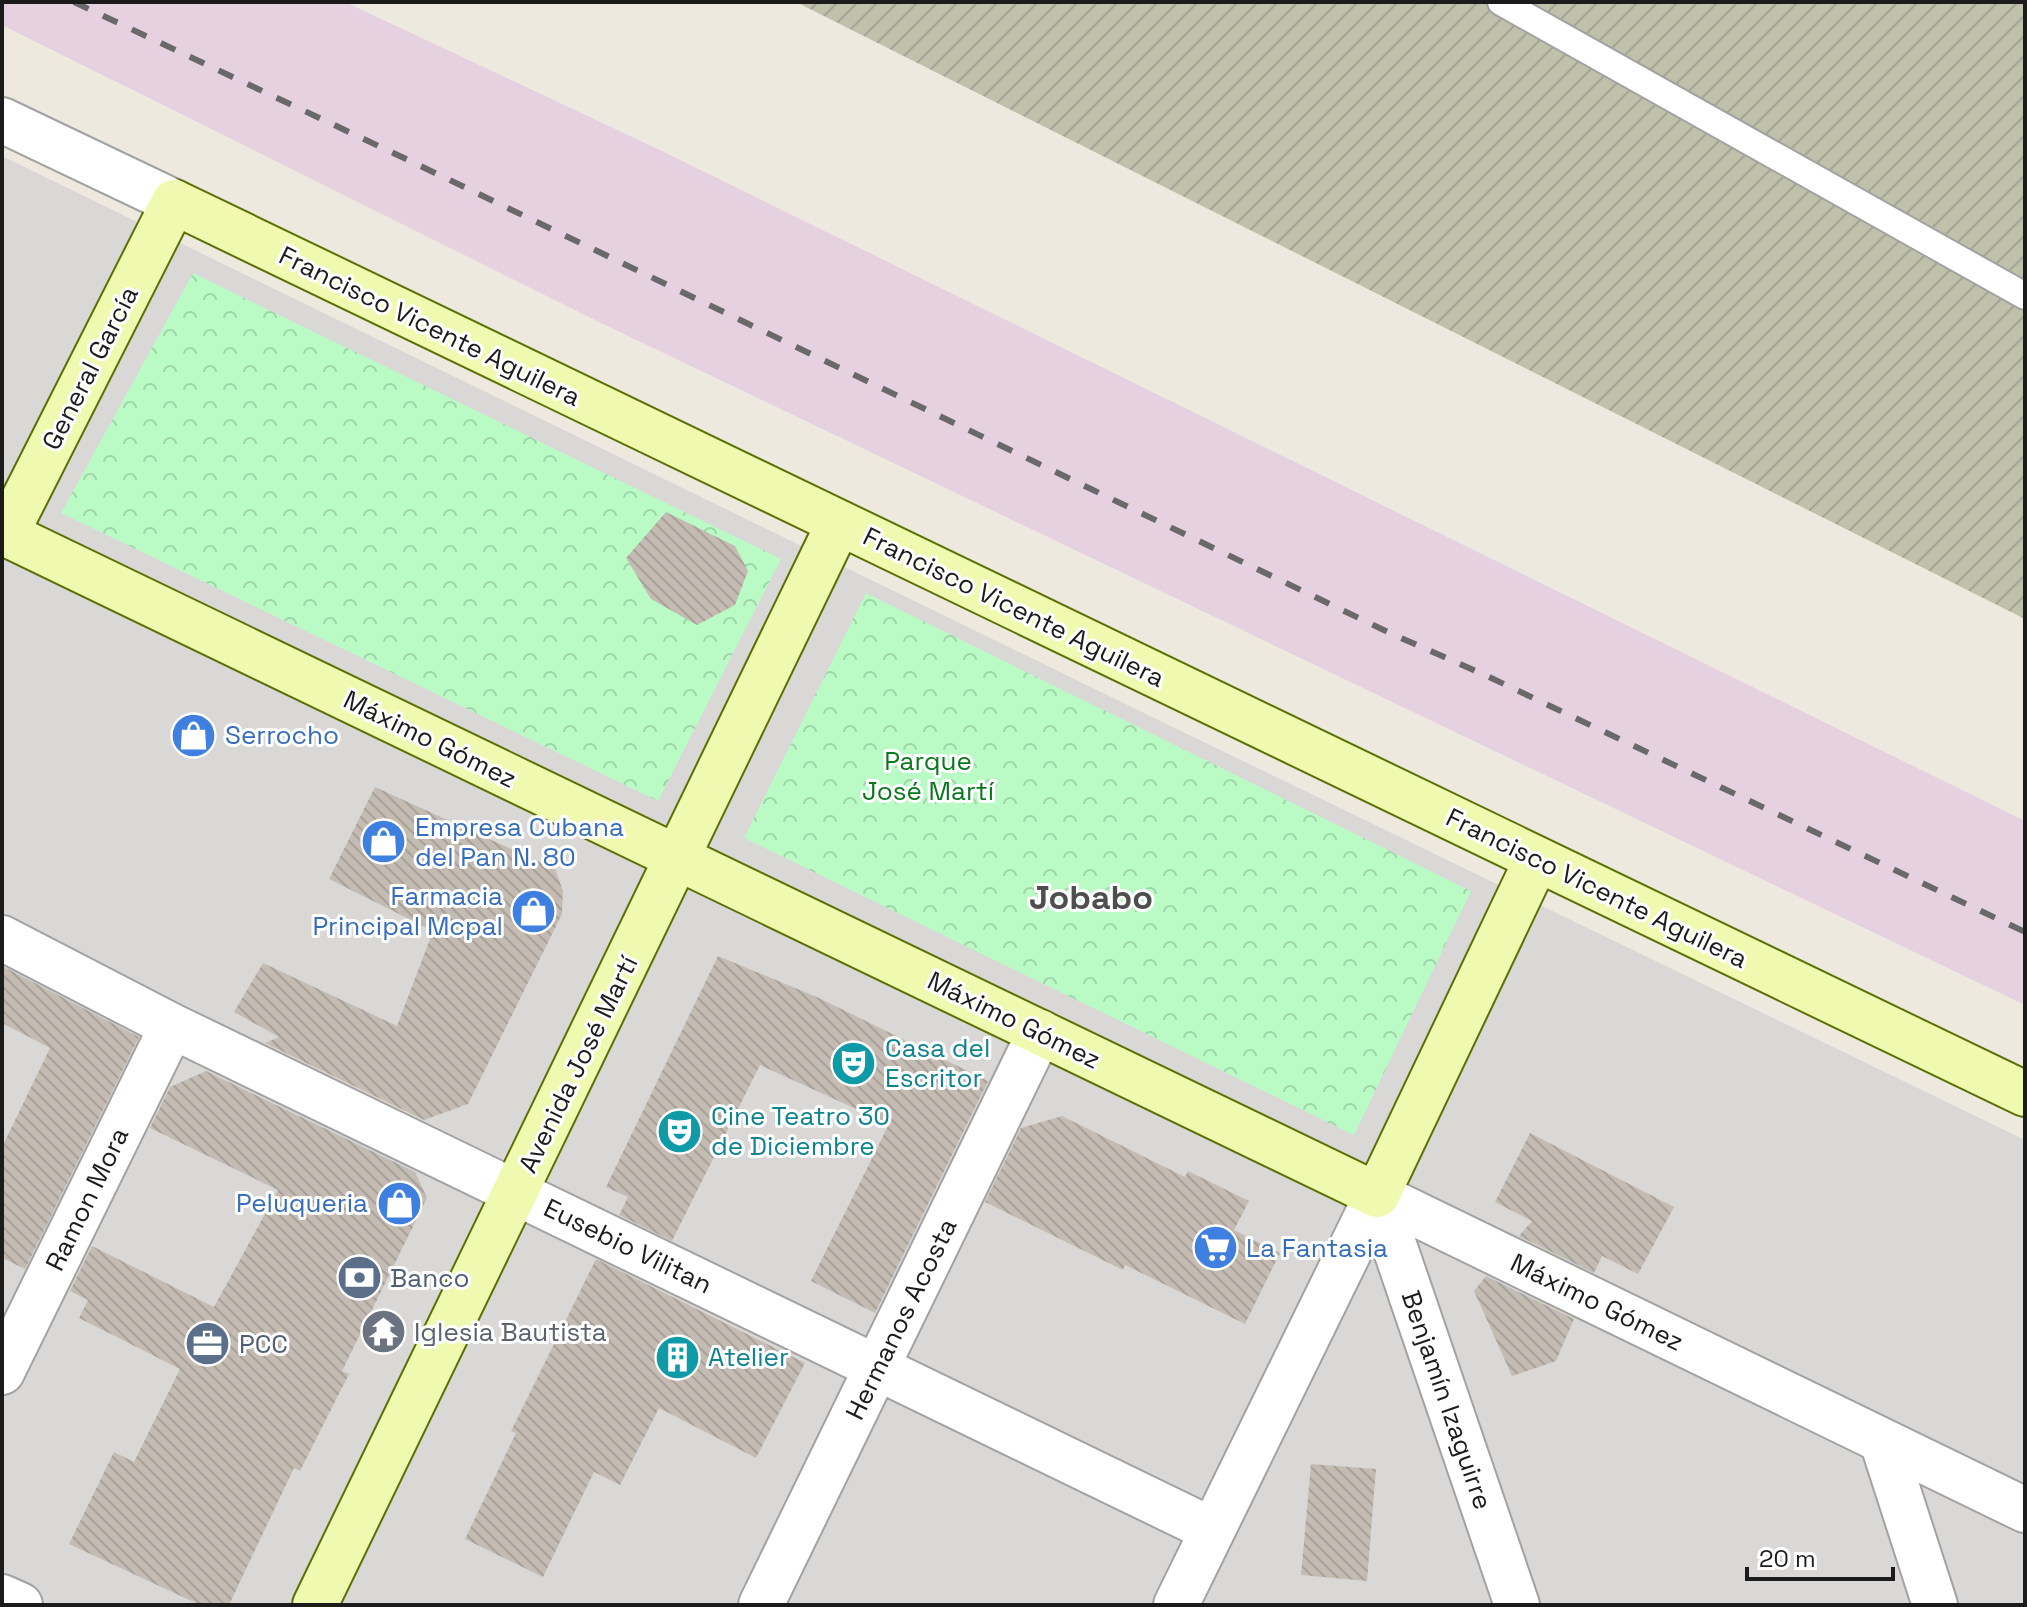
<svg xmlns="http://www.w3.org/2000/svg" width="2027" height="1607" font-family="'Space Grotesk',sans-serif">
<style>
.residential{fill:#d9d8d7}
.railway{fill:#e6d1e0}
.construction{fill:url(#construction-furrows)}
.park{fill:url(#park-crowns)}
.building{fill:url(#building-back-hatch)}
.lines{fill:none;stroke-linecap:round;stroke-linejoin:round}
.service-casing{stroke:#a2a2a2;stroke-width:30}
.minor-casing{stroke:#a2a2a2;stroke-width:48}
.tertiary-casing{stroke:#a2a2a2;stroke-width:48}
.secondary-casing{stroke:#5a7003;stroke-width:48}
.service{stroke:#fff;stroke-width:26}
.minor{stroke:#fff;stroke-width:44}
.tertiary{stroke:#fff;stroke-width:44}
.secondary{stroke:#effab0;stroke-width:44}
.rail{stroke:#696969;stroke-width:6;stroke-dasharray:16 16;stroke-linecap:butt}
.labels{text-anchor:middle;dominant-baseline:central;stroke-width:6;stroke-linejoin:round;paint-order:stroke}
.street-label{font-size:26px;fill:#1b1b1b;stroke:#fff}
.shop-label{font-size:26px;fill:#366cbe;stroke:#fff;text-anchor:start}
.park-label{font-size:26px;fill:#09781d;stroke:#fff}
.culture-label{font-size:26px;fill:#0d838f;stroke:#fff;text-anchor:start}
.service-label{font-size:26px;fill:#4e5e75;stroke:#fff;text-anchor:start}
.worship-label{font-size:26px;fill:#5b616d;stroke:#fff;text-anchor:start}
.district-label{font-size:34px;font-weight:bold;fill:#4e4e4e;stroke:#fff}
</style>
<defs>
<pattern id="construction-furrows" width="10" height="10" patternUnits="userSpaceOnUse" patternTransform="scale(2)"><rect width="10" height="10" fill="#bfc1ab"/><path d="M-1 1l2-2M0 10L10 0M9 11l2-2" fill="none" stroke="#a4a593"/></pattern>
<pattern id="park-crowns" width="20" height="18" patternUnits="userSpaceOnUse" patternTransform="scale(2)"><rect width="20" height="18" fill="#bafac5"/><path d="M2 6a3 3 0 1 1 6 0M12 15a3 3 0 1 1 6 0" fill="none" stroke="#9fd6a9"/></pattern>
<pattern id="building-back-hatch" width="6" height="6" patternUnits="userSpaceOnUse" patternTransform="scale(2)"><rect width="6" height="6" fill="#c4bcb3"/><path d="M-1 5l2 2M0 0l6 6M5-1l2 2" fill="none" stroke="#a8a199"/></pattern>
</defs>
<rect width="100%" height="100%" fill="#ede9df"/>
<path class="residential" d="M2 156 1148 715 2025 1140V1605H2Z"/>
<path class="railway" d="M2 2H345L662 151 2025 821V1005L599 322 2 25Z"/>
<path class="construction" d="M796 2H2025V619Z"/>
<path class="park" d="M193 273 781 559 658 801 61 513Z
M866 593 1471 891 1354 1135 744 838Z"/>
<path class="building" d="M666 512 735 546 748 571 735 605 697 625 651 599 626 558Z
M375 787 555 869 563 891 562 914 468 1104 424 1120 265 1043 279 1037 234 1012 263 963 397 1026 433 931 329 879Z
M718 956 819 998 988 1081 875 1313 811 1281 889 1124 760 1065 672 1241 619 1215 628 1197 606 1187Z
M2 966 139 1037 25 1269 2 1258V1147L50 1048 2 1023Z
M206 1071 415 1172 427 1198 342 1371 349 1374 300 1471 294 1468 229 1605H200L69 1544 114 1452 134 1462 180 1369 79 1318 88 1300 70 1291 92 1246 214 1307 278 1190 150 1128 170 1087Z
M1062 1116 1185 1177 1188 1171 1249 1201 1234 1230 1280 1253 1245 1324 1125 1265 1123 1270 985 1202 1021 1128Z
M1530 1133 1674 1207 1638 1274 1602 1256 1594 1273 1519 1236 1532 1221 1495 1202Z
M596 1259 805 1363 756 1458 659 1408 620 1485 594 1472 543 1577 465 1539 516 1433 511 1431Z
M1486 1276 1574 1319 1556 1361 1512 1376 1474 1291Z
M1311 1464 1376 1469 1367 1581 1301 1575Z"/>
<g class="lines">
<defs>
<path id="service" d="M1501 2 2025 296"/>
<path id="minor" d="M2 938 172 1026 1212 1530
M1377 1195 2025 1510
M1377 1195 1517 1605
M2 1372 172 1026
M1882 1441 1935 1605
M2 1597 20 1605
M761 1605 1040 1032
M1176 1605 1377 1195"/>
<path id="tertiary" d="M2 120 174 202"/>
<path id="secondary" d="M6 534 174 202 2025 1094
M6 534 1377 1195 1537 859
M315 1605 839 523"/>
</defs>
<use href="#service" class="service-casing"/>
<use href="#minor" class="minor-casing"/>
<use href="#tertiary" class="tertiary-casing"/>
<use href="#secondary" class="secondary-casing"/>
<use href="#service" class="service"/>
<use href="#minor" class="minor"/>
<use href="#tertiary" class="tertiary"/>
<use href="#secondary" class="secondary"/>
<path class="rail" d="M74 2 404 158 1392 634 1485 675 2025 932"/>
</g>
<defs>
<symbol id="shop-disc" viewBox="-11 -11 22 22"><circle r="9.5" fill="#3f7fe0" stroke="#fff"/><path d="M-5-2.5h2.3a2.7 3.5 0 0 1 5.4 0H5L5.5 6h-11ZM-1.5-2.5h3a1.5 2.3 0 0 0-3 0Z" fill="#fff"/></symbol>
<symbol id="theatre-disc" viewBox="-11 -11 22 22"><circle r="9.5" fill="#0f9aa8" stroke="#fff"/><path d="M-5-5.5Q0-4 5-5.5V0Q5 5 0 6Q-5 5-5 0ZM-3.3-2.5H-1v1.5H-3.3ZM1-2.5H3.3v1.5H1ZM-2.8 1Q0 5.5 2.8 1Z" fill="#fff"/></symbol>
<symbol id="supermarket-disc" viewBox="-11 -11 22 22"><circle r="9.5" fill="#3f7fe0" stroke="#fff"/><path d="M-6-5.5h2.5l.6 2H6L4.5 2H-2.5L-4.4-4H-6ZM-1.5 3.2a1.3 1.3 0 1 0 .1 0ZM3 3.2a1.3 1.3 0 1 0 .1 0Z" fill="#fff"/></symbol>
<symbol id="bank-disc" viewBox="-11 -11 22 22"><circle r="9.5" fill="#5c6f8a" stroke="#fff"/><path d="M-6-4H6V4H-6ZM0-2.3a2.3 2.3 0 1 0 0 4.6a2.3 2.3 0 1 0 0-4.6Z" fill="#fff"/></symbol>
<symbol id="temple-disc" viewBox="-11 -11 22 22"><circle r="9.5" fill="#6b7280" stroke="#fff"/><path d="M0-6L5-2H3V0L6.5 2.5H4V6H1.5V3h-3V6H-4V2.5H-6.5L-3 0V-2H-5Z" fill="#fff"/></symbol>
<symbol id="office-disc" viewBox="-11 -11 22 22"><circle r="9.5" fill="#5c6f8a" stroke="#fff"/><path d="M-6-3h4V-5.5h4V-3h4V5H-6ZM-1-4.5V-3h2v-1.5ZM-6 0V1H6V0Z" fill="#fff"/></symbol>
<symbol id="building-disc" viewBox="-11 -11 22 22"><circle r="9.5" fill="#0f9aa8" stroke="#fff"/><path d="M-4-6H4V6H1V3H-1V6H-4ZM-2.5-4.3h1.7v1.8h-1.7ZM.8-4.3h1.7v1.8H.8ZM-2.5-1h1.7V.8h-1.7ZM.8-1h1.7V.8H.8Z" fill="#fff"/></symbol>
</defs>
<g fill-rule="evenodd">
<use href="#shop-disc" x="168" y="710" width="51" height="51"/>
<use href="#shop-disc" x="358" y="816" width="51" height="51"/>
<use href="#shop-disc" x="508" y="886" width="51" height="51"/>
<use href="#theatre-disc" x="828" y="1038" width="51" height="51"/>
<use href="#theatre-disc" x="654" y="1106" width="51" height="51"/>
<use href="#shop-disc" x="374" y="1178" width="51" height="51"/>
<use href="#supermarket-disc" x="1190" y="1222" width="51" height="51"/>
<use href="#bank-disc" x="334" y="1252" width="51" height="51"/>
<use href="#temple-disc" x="358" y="1306" width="51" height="51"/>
<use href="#office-disc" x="182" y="1318" width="51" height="51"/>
<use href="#building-disc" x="652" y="1332" width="51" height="51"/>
</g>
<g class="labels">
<g class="street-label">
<text transform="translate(430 326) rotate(26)">Francisco Vicente Aguilera</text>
<text transform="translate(90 368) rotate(-63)">General García</text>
<text transform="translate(1014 607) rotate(26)">Francisco Vicente Aguilera</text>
<text transform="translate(430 739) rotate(26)">Máximo Gómez</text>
<text transform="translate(1597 888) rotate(26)">Francisco Vicente Aguilera</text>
<text transform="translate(1014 1020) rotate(26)">Máximo Gómez</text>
<text transform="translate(578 1064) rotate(-64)">Avenida José Martí</text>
<text transform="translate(87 1199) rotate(-64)">Ramon Mora</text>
<text transform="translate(628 1246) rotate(26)">Eusebio Vilitan</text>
<text transform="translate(1597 1302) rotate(26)">Máximo Gómez</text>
<text transform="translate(901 1319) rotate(-64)">Hermanos Acosta</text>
<text transform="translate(1447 1400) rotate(71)">Benjamín Izaguirre</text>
</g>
<g class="shop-label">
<text x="225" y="735">Serrocho</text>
<text x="415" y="827">Empresa Cubana<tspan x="415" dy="30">del Pan N. 80</tspan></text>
<text x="503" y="896" text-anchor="end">Farmacia<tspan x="503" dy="30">Principal Mcpal</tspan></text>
<text x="368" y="1203" text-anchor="end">Peluqueria</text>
<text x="1246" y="1248">La Fantasia</text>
</g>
<g class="park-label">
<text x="928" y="761">Parque<tspan x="928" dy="30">José Martí</tspan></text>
</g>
<g class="culture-label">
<text x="885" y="1048">Casa del<tspan x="885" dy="30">Escritor</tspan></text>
<text x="711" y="1116">Cine Teatro 30<tspan x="711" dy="30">de Diciembre</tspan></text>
<text x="708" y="1357">Atelier</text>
</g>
<g class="service-label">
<text x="390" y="1278">Banco</text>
<text x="239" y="1344">PCC</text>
</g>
<g class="worship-label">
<text x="414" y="1332">Iglesia Bautista</text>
</g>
<g class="district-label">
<text x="1091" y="897">Jobabo</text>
</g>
</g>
<rect width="2027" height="1607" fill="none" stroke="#1b1b1b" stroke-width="8"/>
<path d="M1747 1567v12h146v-12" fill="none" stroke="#1b1b1b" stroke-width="4"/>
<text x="1759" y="1567" font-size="24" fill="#1b1b1b" stroke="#ffffff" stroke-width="6" paint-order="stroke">20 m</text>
</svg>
